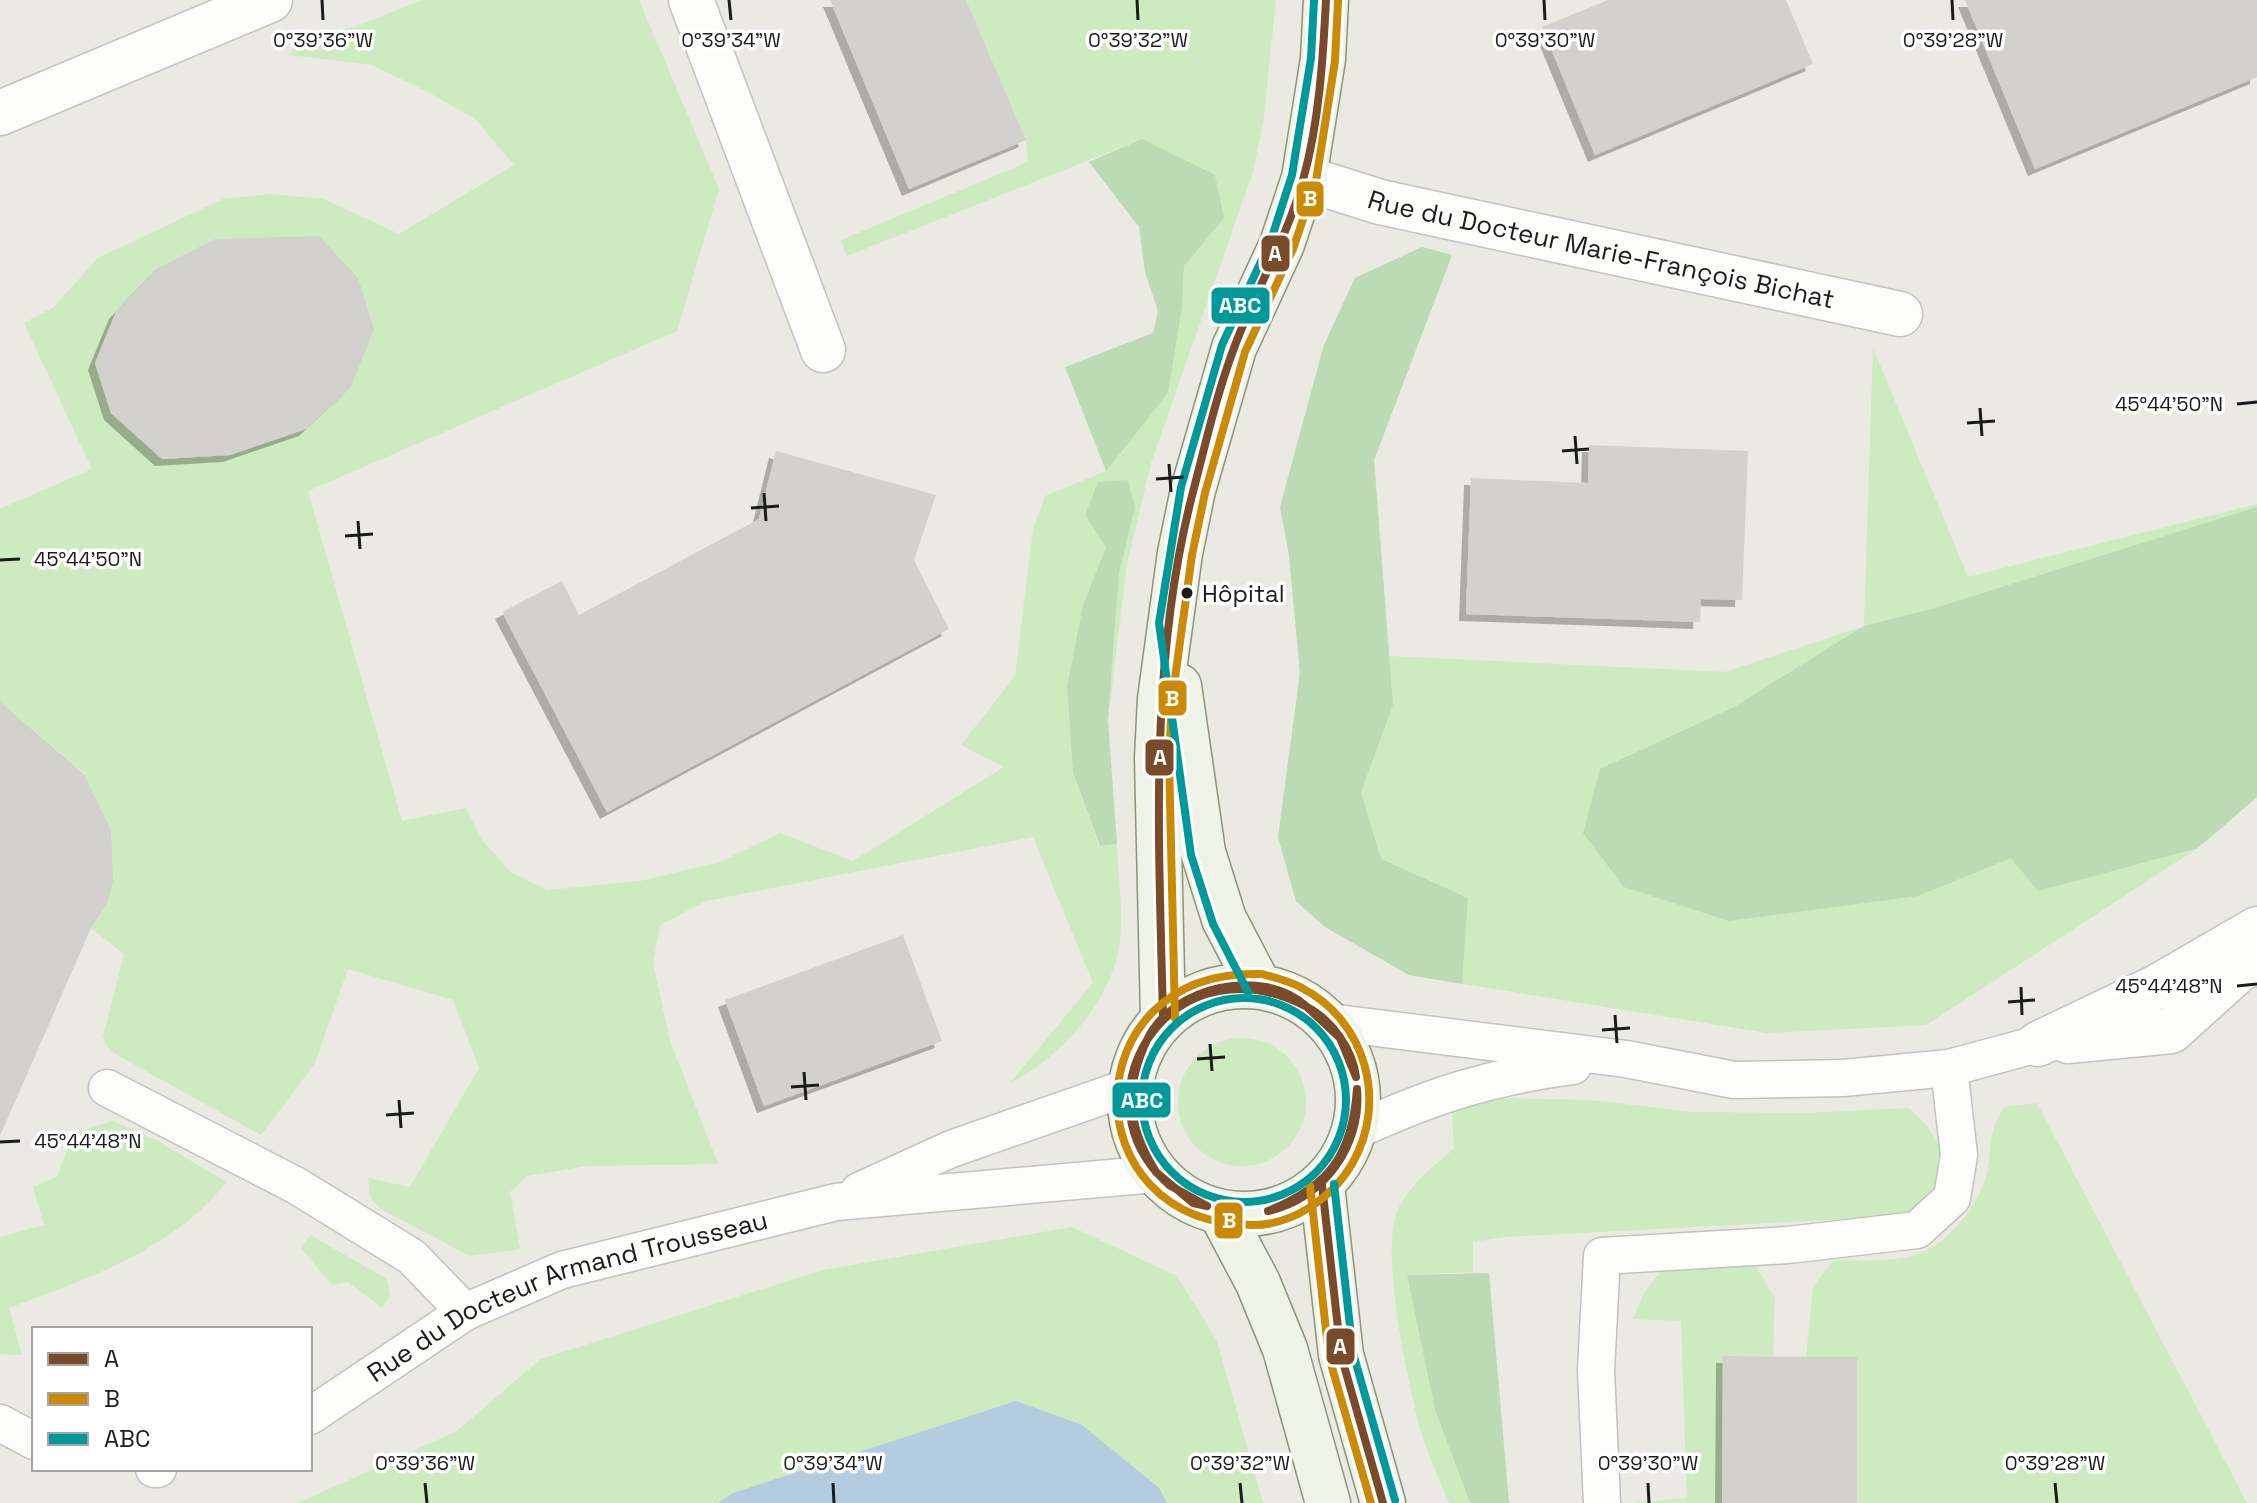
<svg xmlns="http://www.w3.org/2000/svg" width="2257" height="1503" font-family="'Space Grotesk',sans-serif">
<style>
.grass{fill:#ccebbe}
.forest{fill:#bbdbb5}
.water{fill:#b3ccdf}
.building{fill:#d2d1cb;filter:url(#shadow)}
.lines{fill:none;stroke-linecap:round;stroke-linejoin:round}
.lane-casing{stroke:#c2c2bf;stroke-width:39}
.street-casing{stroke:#c2c2bf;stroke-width:47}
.secondary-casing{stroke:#8c947a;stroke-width:47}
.lane{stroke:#fcfcfb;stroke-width:36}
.street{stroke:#fcfcfb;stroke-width:44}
.secondary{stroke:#eff2e7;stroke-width:44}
.bus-1-casing{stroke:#fff;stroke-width:14}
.bus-2-casing{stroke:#fff;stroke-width:14}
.bus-3-casing{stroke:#fff;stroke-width:14}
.bus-1{stroke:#7a4b2a;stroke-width:8}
.bus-2{stroke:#cb8a05;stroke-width:8}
.bus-3{stroke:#099;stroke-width:8}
.ticks{fill:none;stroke:#1b1b1b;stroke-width:3}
.bus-dot{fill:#1b1b1b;stroke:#fff;stroke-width:3}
.labels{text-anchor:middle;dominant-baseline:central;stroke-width:7;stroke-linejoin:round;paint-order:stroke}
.bus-label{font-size:24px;fill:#1b1b1b;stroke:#fff;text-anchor:start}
.street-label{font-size:26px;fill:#1b1b1b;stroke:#fff}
.ticks-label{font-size:20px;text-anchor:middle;fill:#1b1b1b;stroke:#fff;stroke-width:7;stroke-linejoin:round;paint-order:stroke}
.line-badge{stroke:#fff;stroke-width:3}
.badge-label{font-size:22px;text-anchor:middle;font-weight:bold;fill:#fff}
</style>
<defs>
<filter id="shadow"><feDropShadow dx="-7" dy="7" stdDeviation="0" flood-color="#0004"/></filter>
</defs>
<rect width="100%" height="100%" fill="#eae9e2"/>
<path class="grass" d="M421 0H639L719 189 677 331 308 491 402 821 466 808 482 840 511 872 547 890 640 881 720 862 780 833 853 861 1004 767 961 745 1015 676 1033 529 1045 496 1106 471 1122 446 1182 306 1184 266 1224 218 1142 139 847 256 841 240 1028 162 1026 140 966 0H1276L1263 123 1253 172 1151 463 1127 564 1108 720 1119 573 1135 508 1106 547 1083 605 1067 686 1073 774 1099 846 1117 844C1118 880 1126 926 1116 961 1101 1012 1056 1060 1010 1083L1093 983 1033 837 706 901 660 925 653 963 670 1041 718 1164 587 1166 527 1176 510 1192 520 1249 470 1256 379 1208 370 1197 368 1178 410 1187 479 1068 453 1000 348 969 315 1063 261 1135 110 1051 103 1037 124 954 91 928 107 904 111 830 84 773 31 728 0 719V509L92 469 24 323 54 307 98 258 223 199 271 194 324 199 399 234 514 165 475 119 426 91 372 65 290 55 297 42 358 26Z
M1422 247 1452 255 1374 460 1389 656 1725 672 1864 626 1873 348 1968 577 2257 504V797L2198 848 1926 1025 1767 1033 1409 975 1325 927 1296 901 1278 837 1300 673 1289 555 1280 507 1324 345 1355 278Z
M1178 1102a64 64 0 1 1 128 0a64 64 0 1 1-128 0Z
M1508 1098 1590 1100 1693 1112 1805 1113 1909 1108C1951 1144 1959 1189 1903 1216L1504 1237 1473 1242V1272L1407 1275 1435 1410 1470 1503H1449C1438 1475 1423 1446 1417 1417 1406 1371 1381 1255 1397 1212 1407 1187 1434 1165 1454 1149L1452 1109Z
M2037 1103 2247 1503H1857V1357H1806L1813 1287 1833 1261C1884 1259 1922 1267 1958 1225 1968 1213 1979 1198 1984 1183 1994 1156 1985 1131 2005 1107Z
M113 1121 158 1141 226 1182C174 1250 86 1279 9 1308L22 1355 0 1354V1237L44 1225 33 1187 58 1176C72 1135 71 1133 113 1121Z
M1072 1227 1177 1276 1217 1341 1263 1503H298L457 1431 541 1359 823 1270Z
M310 1235 387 1279 390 1296 382 1308 348 1282 332 1285 301 1248Z
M1755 1265 1775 1298 1773 1356H1723L1722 1503H1631L1687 1498 1681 1321 1633 1319 1644 1293 1664 1267Z"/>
<path class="forest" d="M1142 139 1215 175 1224 218 1184 266 1182 306 1168 393 1106 471 1065 367 1153 333 1158 311 1145 272 1139 227 1089 162Z
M1422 247 1452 255 1374 460 1393 705 1361 792 1381 859 1468 898 1462 984 1409 975 1325 927 1296 901 1278 837 1300 673 1289 555 1280 507 1324 345 1355 278Z
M1128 480 1135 508 1119 573 1108 720 1117 844 1100 846 1073 773 1067 686 1083 605 1106 547 1085 515 1098 482Z
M2257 507V797L2198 848 2038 891 2011 858 1918 896 1729 921 1624 887 1583 833 1600 769 1734 707 1864 626 1935 608Z
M1489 1273 1509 1502 1510 1503H1470L1435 1410 1407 1275Z"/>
<path class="water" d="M1016 1401 1082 1425 1159 1488 1167 1503H718L733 1493Z"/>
<path class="building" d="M830 0H966L1026 140 909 189Z
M1608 0H1786L1813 64 1595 155 1542 27Z
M1965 0H2257V77L2035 169Z
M319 236 358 278 374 329 351 387 306 429 230 455 162 459 111 413 95 363 116 312 156 269 215 239Z
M1589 445 1748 451 1742 600 1701 599 1700 622 1466 614 1471 478 1588 483Z
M776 451 936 495 914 560 949 629 607 812 502 612 562 581 579 615 759 519Z
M0 702 84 774 111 830 113 881 107 904 91 928 0 1136Z
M903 935 942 1041 764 1106 725 1000Z
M1723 1356 1857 1357V1503H1722Z"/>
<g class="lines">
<defs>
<g id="lane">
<path d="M1329 1022 1626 1059 1734 1080 1843 1078 1949 1068"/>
<path d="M107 1088 297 1186 412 1257 465 1312"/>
<path d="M1355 1131C1431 1096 1489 1077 1573 1066"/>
<path d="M859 1191 951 1149 1129 1087"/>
<path id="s1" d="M310 1416 465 1312 562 1270 836 1202 1156 1174"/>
<path d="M0 1423 34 1441"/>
<path d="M154 1469H158"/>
<path d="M1602 1503 1596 1370 1602 1256 1788 1245 1917 1230 1952 1198 1959 1155 1949 1068 2038 1044"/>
</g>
<g id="street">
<path d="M691 0 823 350"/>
<path d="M0 113 270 0"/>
<path id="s2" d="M1304 178 1380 202 1900 314"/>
<path d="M2068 1041 2171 1031 2243 966 2257 964"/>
<path d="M2038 1044 2157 987 2257 929"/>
</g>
<path id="secondary" d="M1179 686 1203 852 1224 919 1259 986
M1130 1100a114 114 0 1 1 228 0a114 114 0 1 1-228 0Z
M1163 1018 1157 758 1160 699 1180 553 1193 490 1234 348 1282 244 1304 178 1323 59 1326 0
M1322 1185 1341 1355 1383 1503
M1221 1213 1258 1283 1285 1349 1328 1503"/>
</defs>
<use href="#lane" class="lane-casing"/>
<use href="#street" class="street-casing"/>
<use href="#secondary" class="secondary-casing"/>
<use href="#lane" class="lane"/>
<use href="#street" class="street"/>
<use href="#secondary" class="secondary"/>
<defs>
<path id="bus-1" d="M1307 1007C1332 1020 1353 1050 1356 1077
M1307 1007 1340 1038 1356 1077
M1163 1018C1159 841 1148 661 1194 488 1206 442 1217 393 1234 348 1255 291 1287 239 1303 180 1319 123 1323 59 1326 0
M1147 1040C1124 1089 1127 1126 1156 1172
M1147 1040C1121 1082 1123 1133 1156 1172
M1147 1040C1172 986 1263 966 1307 1007
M1147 1040C1185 983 1250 977 1307 1007
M1156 1172 1169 1185 1207 1206
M1156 1172 1193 1203 1207 1206
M1322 1185 1341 1355 1383 1503
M1268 1211C1329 1186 1352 1156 1357 1089
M1268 1211C1324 1199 1362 1145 1357 1089"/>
<path id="bus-2" d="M1259 974C1073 969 1069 1224 1253 1225 1293 1225 1332 1198 1352 1164 1388 1102 1366 1021 1302 988 1290 981 1276 978 1262 974
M1175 1018 1169 758 1172 700 1192 555 1205 493 1245 352 1293 249 1316 181 1335 61 1338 1
M1310 1186 1329 1357 1371 1503"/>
<path id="bus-3" d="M1248 992 1213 924 1191 855 1159 623 1181 487 1222 345 1271 240 1292 175 1311 58 1314 0
M1142 1100a102 102 0 1 1 204 0a102 102 0 1 1-204 0Z
M1334 1184 1353 1353 1395 1500"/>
</defs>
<use href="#bus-1" class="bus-1-casing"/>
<use href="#bus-2" class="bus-2-casing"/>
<use href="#bus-3" class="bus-3-casing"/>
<use href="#bus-1" class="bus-1"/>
<use href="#bus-2" class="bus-2"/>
<use href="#bus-3" class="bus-3"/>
</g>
<path class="ticks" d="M322 0 323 20M729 0 731 20M1137 0 1138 20M1544 0 1545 20M1952 0 1953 20M2237 404 2257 402M1980 408 1982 436M1967 423 1995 421M1575 436 1577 464M1562 451 1589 449M1169 464 1171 492M1156 479 1184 477M764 493 766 521M751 508 779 506M358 521 360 549M345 536 373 534M0 560 20 559M2237 986 2257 984M2021 987 2022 1015M2008 1002 2035 1000M1615 1015 1617 1043M1602 1030 1630 1028M1210 1044 1212 1071M1197 1059 1225 1057M804 1072 806 1100M791 1087 819 1085M399 1100 401 1128M386 1115 414 1113M0 1142 20 1141M425 1483 427 1503M833 1483 834 1503M1240 1483 1242 1503M1648 1483 1649 1503M2055 1483 2057 1503"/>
<circle class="bus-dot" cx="1187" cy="593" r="7"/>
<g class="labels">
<g class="bus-label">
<text x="1202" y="593">Hôpital</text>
</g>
<g class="street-label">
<text stroke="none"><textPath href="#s2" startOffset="306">Rue du Docteur Marie-François Bichat</textPath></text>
<text stroke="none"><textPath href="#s1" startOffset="288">Rue du Docteur Armand Trousseau</textPath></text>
</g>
</g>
<g class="ticks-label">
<text x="323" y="47">0°39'36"W</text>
<text x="731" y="47">0°39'34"W</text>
<text x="1138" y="47">0°39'32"W</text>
<text x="1545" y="47">0°39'30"W</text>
<text x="1953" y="47">0°39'28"W</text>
<text x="2169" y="411">45°44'50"N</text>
<text x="88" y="566">45°44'50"N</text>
<text x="2169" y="993">45°44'48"N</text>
<text x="88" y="1148">45°44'48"N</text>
<text x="425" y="1470">0°39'36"W</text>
<text x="833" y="1470">0°39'34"W</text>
<text x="1240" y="1470">0°39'32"W</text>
<text x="1648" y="1470">0°39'30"W</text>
<text x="2055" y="1470">0°39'28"W</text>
</g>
<g class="line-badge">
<rect x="1295" y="180" width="30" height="38" rx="8" fill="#cb8a05"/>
<rect x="1260" y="234" width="31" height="39" rx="8" fill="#7a4b2a"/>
<rect x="1210" y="286" width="61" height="39" rx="8" fill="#099"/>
<rect x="1157" y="679" width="31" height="38" rx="8" fill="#cb8a05"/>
<rect x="1144" y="738" width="31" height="39" rx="8" fill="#7a4b2a"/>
<rect x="1111" y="1081" width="61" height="38" rx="8" fill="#099"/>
<rect x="1213" y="1201" width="31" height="39" rx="8" fill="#cb8a05"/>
<rect x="1325" y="1327" width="31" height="39" rx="8" fill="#7a4b2a"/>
</g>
<g class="badge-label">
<text x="1310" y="206">B</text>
<text x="1275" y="261">A</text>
<text x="1240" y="313">ABC</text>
<text x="1172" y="706">B</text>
<text x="1160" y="765">A</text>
<text x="1142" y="1108">ABC</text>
<text x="1229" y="1228">B</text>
<text x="1340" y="1354">A</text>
</g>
<rect x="32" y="1327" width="280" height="144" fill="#ffffff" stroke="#a4a4a4" stroke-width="2"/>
<rect x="48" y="1353" width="40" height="12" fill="#7a4b2a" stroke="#a4a4a4" stroke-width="2"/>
<text x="104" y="1367" font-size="24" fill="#1b1b1b">A</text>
<rect x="48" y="1393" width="40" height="12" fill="#cb8a05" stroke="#a4a4a4" stroke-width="2"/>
<text x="104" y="1407" font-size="24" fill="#1b1b1b">B</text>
<rect x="48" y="1433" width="40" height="12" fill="#009999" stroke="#a4a4a4" stroke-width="2"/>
<text x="104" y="1447" font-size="24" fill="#1b1b1b">ABC</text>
</svg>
